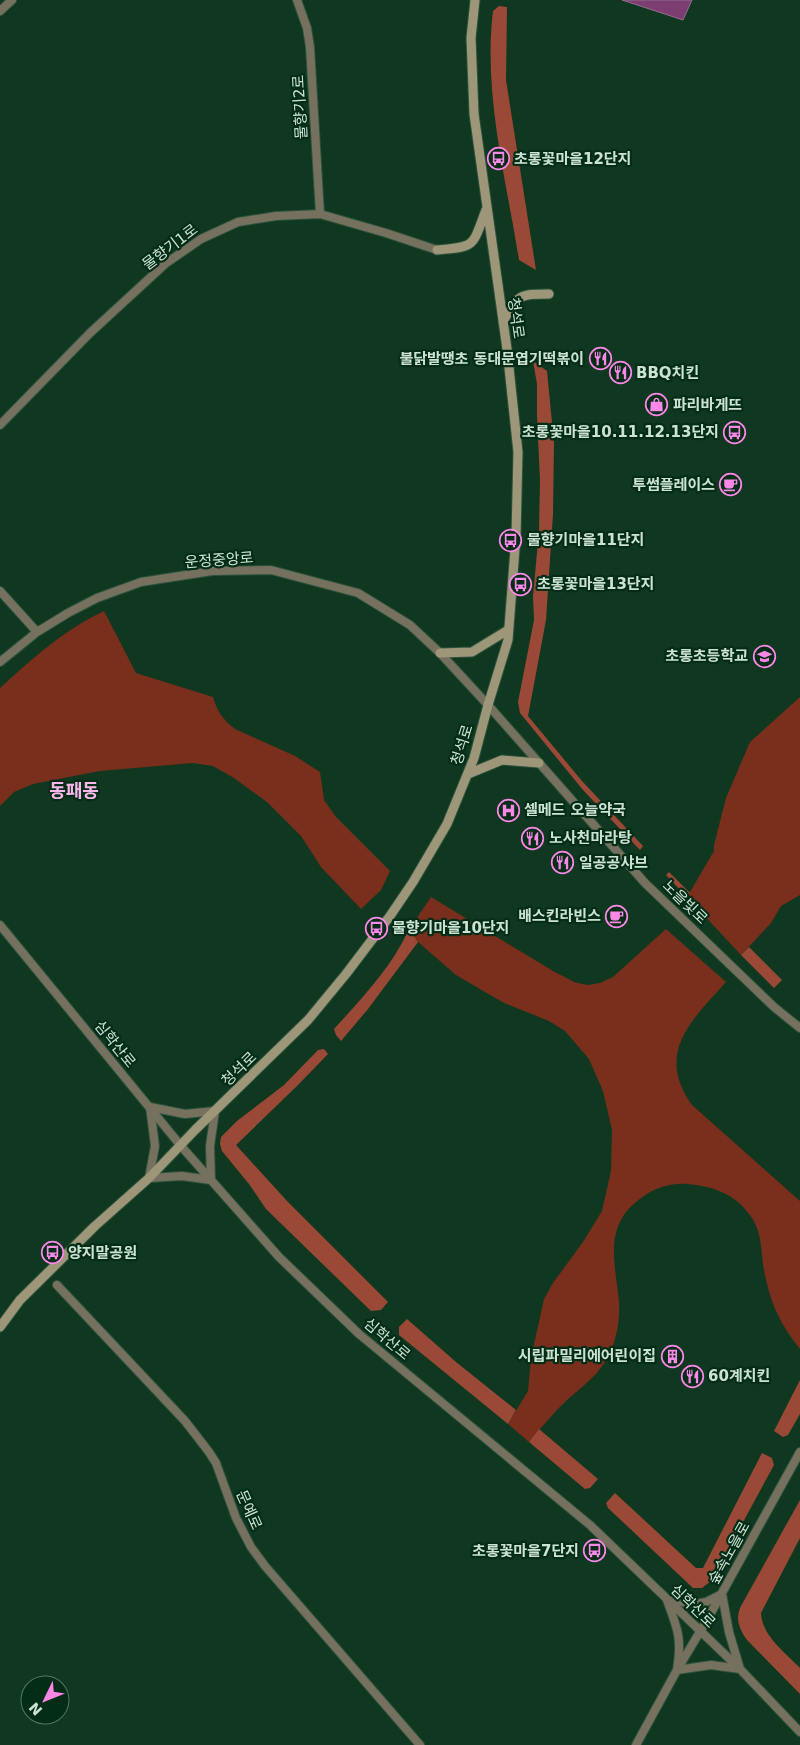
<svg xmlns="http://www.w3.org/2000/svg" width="800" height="1745" font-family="'DejaVu Sans','Noto Sans KR',sans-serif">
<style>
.green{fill:#7a2e1c}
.forest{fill:#9a4937}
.water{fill:#7c3d71;stroke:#946e8e}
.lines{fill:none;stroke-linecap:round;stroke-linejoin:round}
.tertiary-casing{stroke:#2e533d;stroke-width:10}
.secondary-casing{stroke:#2e533d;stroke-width:11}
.tertiary{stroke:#76715f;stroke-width:8}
.secondary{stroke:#9e9679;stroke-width:9}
.labels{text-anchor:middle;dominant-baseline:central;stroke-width:4.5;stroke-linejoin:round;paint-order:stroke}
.street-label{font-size:15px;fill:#cde2d3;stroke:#042d17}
.poi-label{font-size:15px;font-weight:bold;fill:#cde2d3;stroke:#042d17;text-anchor:start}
.quarter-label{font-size:18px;font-weight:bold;fill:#f8b6ea;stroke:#042d17}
</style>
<rect width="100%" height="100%" fill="#103820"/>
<path class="green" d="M104 611 136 673 213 697C217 711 223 720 235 729L295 756 320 772 324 800 336 817 390 871 381 890 361 909 321 867 301 836 267 802 234 778 213 766 193 763 100 771 33 784 14 792 0 806V688C33 658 64 630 104 611Z
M800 697V895L781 906 771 923 741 955 687 897 714 851V845L726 798 750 742Z
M431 897 553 971 574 982 587 985 600 983 613 977 666 929 726 982C691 1021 655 1053 692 1105L800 1201V1349C781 1325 771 1305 765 1275 760 1253 764 1233 749 1214 734 1193 711 1186 687 1184 671 1183 657 1187 644 1196 602 1224 615 1260 619 1302 620 1320 617 1337 610 1353 601 1373 583 1386 567 1400 553 1413 541 1428 529 1442L508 1424 528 1391 531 1358 544 1299 553 1283 583 1242 602 1211 611 1171 612 1130 603 1091 589 1059 565 1031 549 1021 504 1003 456 975 418 942 409 929Z"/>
<path class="forest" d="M499 6 507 7 506 80 536 270 519 260C506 178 483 94 493 11Z
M533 361 547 371 554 443 553 514 546 620 528 716 582 781 643 846 640 850 583 790 520 713 518 702 534 620 533 597 539 530 540 480 537 416V384Z
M669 872 690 893 687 897 666 875Z
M409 929 418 942 368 1009 341 1041 336 1035 334 1029C362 998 392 967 409 929Z
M749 947 782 980 774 988 741 955Z
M324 1049 328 1054 297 1086 236 1145 288 1202 388 1302 381 1310 371 1311 266 1209 249 1184 222 1151 220 1144 221 1137 237 1121 284 1085 318 1050Z
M407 1319 456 1362 516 1410 508 1424 399 1335V1327Z
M800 1380V1414L788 1435 783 1437 774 1431Z
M539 1429 598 1479 590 1488 585 1489 529 1442Z
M762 1453 772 1458 774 1465 711 1581 702 1588H693L608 1508 606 1503 615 1493 696 1568H703Z
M800 1500V1538L761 1613C762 1636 785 1652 800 1668V1694L747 1640C739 1629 735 1618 741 1606Z"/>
<path class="water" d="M622 0H692L683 20Z"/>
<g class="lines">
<defs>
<path id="tertiary" d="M297 0 307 28 310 47 320 214
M0 11 12 0
M0 425 90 333 165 264 201 239 238 222 276 216 320 214 386 233 437 250
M0 591 37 632
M0 662 37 632 68 613 97 598 141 582 212 571 271 570 358 593 410 625 440 653 488 705 645 883 774 1007 800 1028
M0 925 181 1146 279 1257 359 1334 590 1525 740 1669 800 1732
M150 1107 185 1114 215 1111 210 1146 211 1180 182 1176 149 1178 155 1146Z
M57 1285 185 1421 209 1452 216 1463 236 1518 251 1547 265 1566 420 1745
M722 1594 729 1632 740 1669 711 1665 677 1670C682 1638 678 1630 667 1600L696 1604 706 1602Z
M636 1745 677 1670 707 1620 800 1452"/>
<path id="secondary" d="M437 250C477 247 472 246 486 210
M503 322C517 295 519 294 549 294
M440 653 472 652 508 630
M468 774 502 760 539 763
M0 1327 20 1300 95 1226 149 1178 195 1130 308 1020 346 974 390 916 413 882 447 824 474 758 488 705 508 640 516 536 518 452 507 349 474 114 471 38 475 0"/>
</defs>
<use href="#tertiary" class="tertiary-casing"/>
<use href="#secondary" class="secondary-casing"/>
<use href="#tertiary" class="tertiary"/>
<use href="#secondary" class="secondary"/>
</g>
<defs>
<symbol id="bus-ring" viewBox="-11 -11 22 22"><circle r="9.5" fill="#042d17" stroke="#fb87e6" stroke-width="1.5"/><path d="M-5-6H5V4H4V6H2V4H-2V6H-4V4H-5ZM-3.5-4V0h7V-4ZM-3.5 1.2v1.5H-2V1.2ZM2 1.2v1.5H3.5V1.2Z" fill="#fb87e6"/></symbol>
<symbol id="restaurant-ring" viewBox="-11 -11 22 22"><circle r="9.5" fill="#042d17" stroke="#fb87e6" stroke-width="1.5"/><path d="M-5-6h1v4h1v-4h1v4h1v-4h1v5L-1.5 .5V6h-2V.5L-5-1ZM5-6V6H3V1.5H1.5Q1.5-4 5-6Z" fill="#fb87e6"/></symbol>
<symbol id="shop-ring" viewBox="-11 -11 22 22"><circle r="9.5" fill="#042d17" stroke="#fb87e6" stroke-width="1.5"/><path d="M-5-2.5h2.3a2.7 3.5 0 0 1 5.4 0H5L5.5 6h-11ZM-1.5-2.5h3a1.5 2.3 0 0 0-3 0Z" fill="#fb87e6"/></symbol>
<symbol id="cafe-ring" viewBox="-11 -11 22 22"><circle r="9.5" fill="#042d17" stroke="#fb87e6" stroke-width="1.5"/><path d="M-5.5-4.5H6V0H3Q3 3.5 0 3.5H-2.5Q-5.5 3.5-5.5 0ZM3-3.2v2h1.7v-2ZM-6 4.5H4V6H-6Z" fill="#fb87e6"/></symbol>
<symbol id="school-ring" viewBox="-11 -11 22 22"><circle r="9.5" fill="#042d17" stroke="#fb87e6" stroke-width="1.5"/><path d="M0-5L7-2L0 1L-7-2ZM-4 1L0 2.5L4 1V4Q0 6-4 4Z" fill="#fb87e6"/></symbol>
<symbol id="hospital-ring" viewBox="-11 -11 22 22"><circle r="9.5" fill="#042d17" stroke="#fb87e6" stroke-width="1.5"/><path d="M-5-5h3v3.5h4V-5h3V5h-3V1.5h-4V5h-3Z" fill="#fb87e6"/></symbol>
<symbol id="building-ring" viewBox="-11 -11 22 22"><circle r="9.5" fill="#042d17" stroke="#fb87e6" stroke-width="1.5"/><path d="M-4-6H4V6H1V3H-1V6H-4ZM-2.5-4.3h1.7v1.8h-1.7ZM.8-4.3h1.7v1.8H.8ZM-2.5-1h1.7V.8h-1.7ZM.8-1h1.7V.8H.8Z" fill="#fb87e6"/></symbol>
</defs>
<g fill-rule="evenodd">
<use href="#bus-ring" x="486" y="146" width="25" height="25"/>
<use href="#restaurant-ring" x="588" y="346" width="25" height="25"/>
<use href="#restaurant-ring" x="608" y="360" width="25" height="25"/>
<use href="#shop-ring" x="644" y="392" width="25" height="25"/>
<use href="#bus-ring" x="722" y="420" width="25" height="25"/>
<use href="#cafe-ring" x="718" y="472" width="25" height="25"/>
<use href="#bus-ring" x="498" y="528" width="25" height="25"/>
<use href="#bus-ring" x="508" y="572" width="25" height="25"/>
<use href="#school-ring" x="752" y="644" width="25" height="25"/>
<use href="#hospital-ring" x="496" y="798" width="25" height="25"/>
<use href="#restaurant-ring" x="520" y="826" width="25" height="25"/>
<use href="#restaurant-ring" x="550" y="850" width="25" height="25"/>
<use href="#cafe-ring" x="604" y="904" width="25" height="25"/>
<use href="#bus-ring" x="364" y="916" width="25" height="25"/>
<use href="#bus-ring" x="40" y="1240" width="25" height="25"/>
<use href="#building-ring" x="660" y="1344" width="25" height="25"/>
<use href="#restaurant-ring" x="680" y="1364" width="25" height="25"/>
<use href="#bus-ring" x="582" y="1538" width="25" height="25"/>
</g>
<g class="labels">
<g class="street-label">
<text transform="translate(300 107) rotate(-93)">물향기2로</text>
<text transform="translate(170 247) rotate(-37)">물향기1로</text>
<text transform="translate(516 318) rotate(82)">청석로</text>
<text transform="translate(219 560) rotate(-4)">운정중앙로</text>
<text transform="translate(462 745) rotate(-73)">청석로</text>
<text transform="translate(685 902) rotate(44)">노을빛로</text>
<text transform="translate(115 1044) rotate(51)">심학산로</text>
<text transform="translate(239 1069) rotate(-44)">청석로</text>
<text transform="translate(387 1339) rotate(40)">심학산로</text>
<text transform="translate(249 1510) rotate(66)">문예로</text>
<text transform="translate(729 1553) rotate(-61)">숲속노을로</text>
<text transform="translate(693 1606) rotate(44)">심학산로</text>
</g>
<g class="poi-label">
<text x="514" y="159">초롱꽃마을12단지</text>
<text x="584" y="359" text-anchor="end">불닭발땡초 동대문엽기떡볶이</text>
<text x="636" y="373">BBQ치킨</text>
<text x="673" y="405">파리바게뜨</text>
<text x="719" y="432" text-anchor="end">초롱꽃마을10.11.12.13단지</text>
<text x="715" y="485" text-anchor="end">투썸플레이스</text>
<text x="527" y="540">물향기마을11단지</text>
<text x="537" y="584">초롱꽃마을13단지</text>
<text x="748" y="656" text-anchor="end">초롱초등학교</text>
<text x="524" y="810">셀메드 오늘약국</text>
<text x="549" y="838">노사천마라탕</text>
<text x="579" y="863">일공공샤브</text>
<text x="601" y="916" text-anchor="end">배스킨라빈스</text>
<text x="392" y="928">물향기마을10단지</text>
<text x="68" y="1253">양지말공원</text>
<text x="656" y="1356" text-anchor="end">시립파밀리에어린이집</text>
<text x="708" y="1376">60계치킨</text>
<text x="579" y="1551" text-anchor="end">초롱꽃마을7단지</text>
</g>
<g class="quarter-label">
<text x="74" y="790">동패동</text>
</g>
</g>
<g transform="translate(45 1700) rotate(227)"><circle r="24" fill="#042d17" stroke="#547562"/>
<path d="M0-4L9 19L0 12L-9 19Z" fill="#fb87e6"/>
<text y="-8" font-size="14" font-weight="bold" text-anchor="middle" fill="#cde2d3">N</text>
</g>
</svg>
